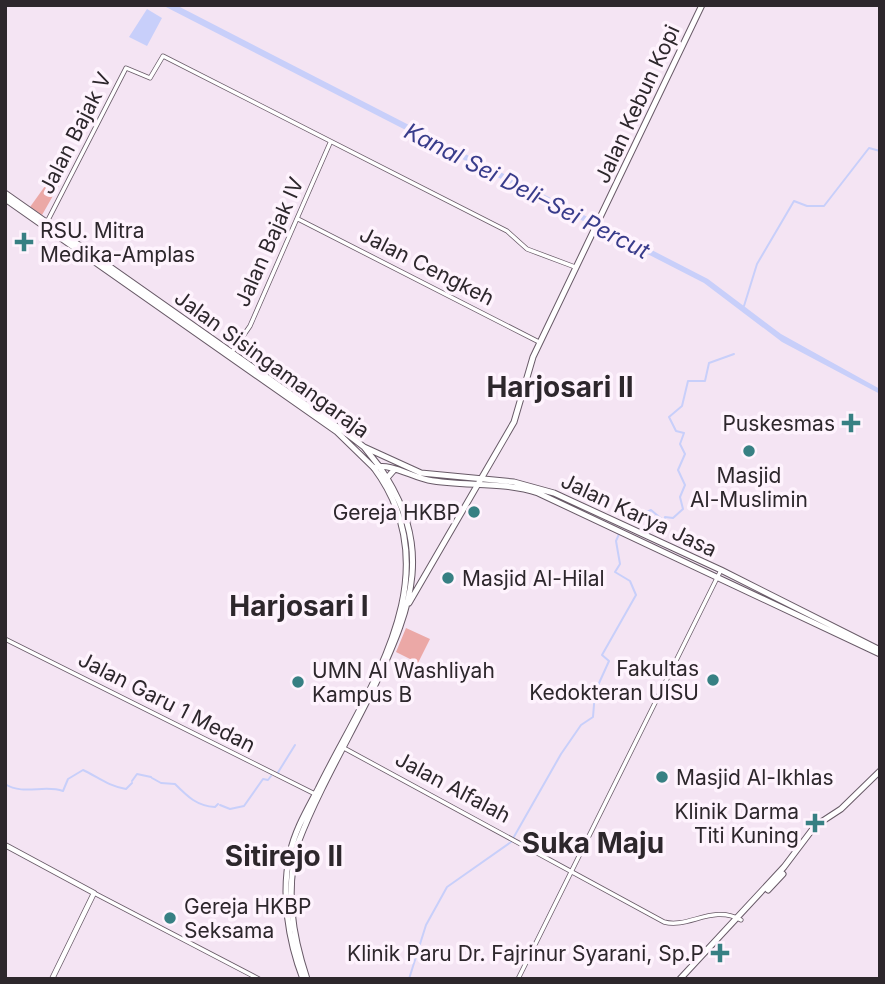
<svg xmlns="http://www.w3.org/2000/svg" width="885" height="984" font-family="Inter,sans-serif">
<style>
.green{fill:#eba8a6}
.water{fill:#c8cffa}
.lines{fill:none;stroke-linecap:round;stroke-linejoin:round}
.stream{stroke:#c8cffa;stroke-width:2}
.tertiary-casing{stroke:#685a67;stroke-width:5}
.secondary-casing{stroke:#685a67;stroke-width:6}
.primary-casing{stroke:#685a67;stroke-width:7}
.trunk-casing{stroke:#685a67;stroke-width:7}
.tertiary{stroke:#fff;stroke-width:3.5}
.secondary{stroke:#fff;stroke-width:4.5}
.primary{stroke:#fff;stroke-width:5}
.trunk{stroke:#fff;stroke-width:5}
.poi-dot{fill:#378083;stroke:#fef3fd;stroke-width:2.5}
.labels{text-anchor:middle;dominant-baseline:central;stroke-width:7;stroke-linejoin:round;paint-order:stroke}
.street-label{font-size:21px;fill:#2d272c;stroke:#fef3fd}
.poi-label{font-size:21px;fill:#2d272c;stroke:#fef3fd;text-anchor:start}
.water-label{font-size:23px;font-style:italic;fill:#393c8b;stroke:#fef3fd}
.district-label{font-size:28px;font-weight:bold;fill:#2d272c;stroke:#fef3fd}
</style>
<rect width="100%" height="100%" fill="#f4e4f3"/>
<path class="green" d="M53 175 62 180 42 215 30 207Z
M406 628 430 639 418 663 396 652Z"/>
<path class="water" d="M162 5H176L708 279 781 334 880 389V394L782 342 704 283Z
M147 9 162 18 147 46 129 37Z"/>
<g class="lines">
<path class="stream" d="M744 306 757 264 794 201 807 206H824L869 148 880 151
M631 520 651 510 664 521 665 517 673 518 683 509 680 497 685 485 678 470 685 454 680 444 684 433 676 431 669 417 682 406 688 381H705L709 363 734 354
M277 774 295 745
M152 778 161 783 175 784C188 797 197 806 215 807L218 804
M132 781 137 774 151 777
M5 784C24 796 44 784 63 791L68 779 83 770C98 777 108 786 126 789L132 783
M220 805 230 809 244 806 263 779 268 780 271 776
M409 979 426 925 447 887 511 842 561 754 581 725 593 717 595 692 609 661 602 655 636 595 630 581 615 572 620 564 616 541 619 534"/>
<defs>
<path id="tertiary" d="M298 219 539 342
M47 222 126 68 150 78 163 56 507 231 527 249 575 267
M232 352 250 326 330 143
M5 639 315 794
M342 747 664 922C688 929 713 904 741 920
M94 893 259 979
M518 979 721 570"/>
<path id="secondary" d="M5 845 94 893 52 979"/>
<path id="primary" d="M409 603 514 422 533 357 702 5
M768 890 783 874
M303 979C288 940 281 894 290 853 295 830 307 810 318 789 367 689 454 576 374 468
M307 979C292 934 285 889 298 843 319 788 350 737 376 683 413 604 434 546 379 466
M680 979 784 867 815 826 841 809 880 771"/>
<path id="trunk" d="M5 193 342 430 364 447 379 466
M5 199 337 432 374 468C389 462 412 477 428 480 465 487 502 481 538 493L880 654
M364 447 421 473 514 482 554 493 721 570 880 650
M387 478 394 470"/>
</defs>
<use href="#tertiary" class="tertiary-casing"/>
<use href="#secondary" class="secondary-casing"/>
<use href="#primary" class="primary-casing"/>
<use href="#trunk" class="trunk-casing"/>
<use href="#tertiary" class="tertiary"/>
<use href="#secondary" class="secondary"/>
<use href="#primary" class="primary"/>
<use href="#trunk" class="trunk"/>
</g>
<g class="poi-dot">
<path d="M20.5 231.5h7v7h7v7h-7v7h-7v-7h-7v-7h7z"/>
<path d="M847.5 412.5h7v7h7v7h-7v7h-7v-7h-7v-7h7z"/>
<circle cx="749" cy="451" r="7"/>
<circle cx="474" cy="512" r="7"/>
<circle cx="448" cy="578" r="7"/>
<circle cx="713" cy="680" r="7"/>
<circle cx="298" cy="682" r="7"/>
<circle cx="662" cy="777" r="7"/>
<path d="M811.5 812.5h7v7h7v7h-7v7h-7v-7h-7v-7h7z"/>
<circle cx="170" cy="918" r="7"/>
<path d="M716.5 942.5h7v7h7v7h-7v7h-7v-7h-7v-7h7z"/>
</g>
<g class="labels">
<g class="street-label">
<text transform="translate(637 104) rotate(-65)">Jalan Kebun Kopi</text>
<text transform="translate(75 133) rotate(-63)">Jalan Bajak V</text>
<text transform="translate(269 242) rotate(-66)">Jalan Bajak IV</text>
<text transform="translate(427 266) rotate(27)">Jalan Cengkeh</text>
<text transform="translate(272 364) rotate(36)">Jalan Sisingamangaraja</text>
<text transform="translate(639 515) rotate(25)">Jalan Karya Jasa</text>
<text transform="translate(167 702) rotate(27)">Jalan Garu 1 Medan</text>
<text transform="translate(453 787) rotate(28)">Jalan Alfalah</text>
</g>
<g class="poi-label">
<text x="40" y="230">RSU. Mitra<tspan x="40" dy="24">Medika-Amplas</tspan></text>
<text x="835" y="423" text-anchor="end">Puskesmas</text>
<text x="749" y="475" text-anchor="middle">Masjid<tspan x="749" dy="24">Al-Muslimin</tspan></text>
<text x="460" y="512" text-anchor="end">Gereja HKBP</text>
<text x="462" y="578">Masjid Al-Hilal</text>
<text x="699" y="668" text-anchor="end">Fakultas<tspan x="699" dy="24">Kedokteran UISU</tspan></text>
<text x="312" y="670">UMN Al Washliyah<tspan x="312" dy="24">Kampus B</tspan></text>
<text x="676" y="777">Masjid Al-Ikhlas</text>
<text x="799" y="811" text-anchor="end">Klinik Darma<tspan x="799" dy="24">Titi Kuning</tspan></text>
<text x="184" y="906">Gereja HKBP<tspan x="184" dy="24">Seksama</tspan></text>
<text x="704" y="953" text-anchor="end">Klinik Paru Dr. Fajrinur Syarani, Sp.P</text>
</g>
<g class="water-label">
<text transform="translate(527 191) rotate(27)">Kanal Sei Deli–Sei Percut</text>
</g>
<g class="district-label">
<text x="560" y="387">Harjosari II</text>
<text x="299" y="606">Harjosari I</text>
<text x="593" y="843">Suka Maju</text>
<text x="284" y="856">Sitirejo II</text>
</g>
</g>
<rect width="885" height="984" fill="none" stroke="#2d272c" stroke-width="14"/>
</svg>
